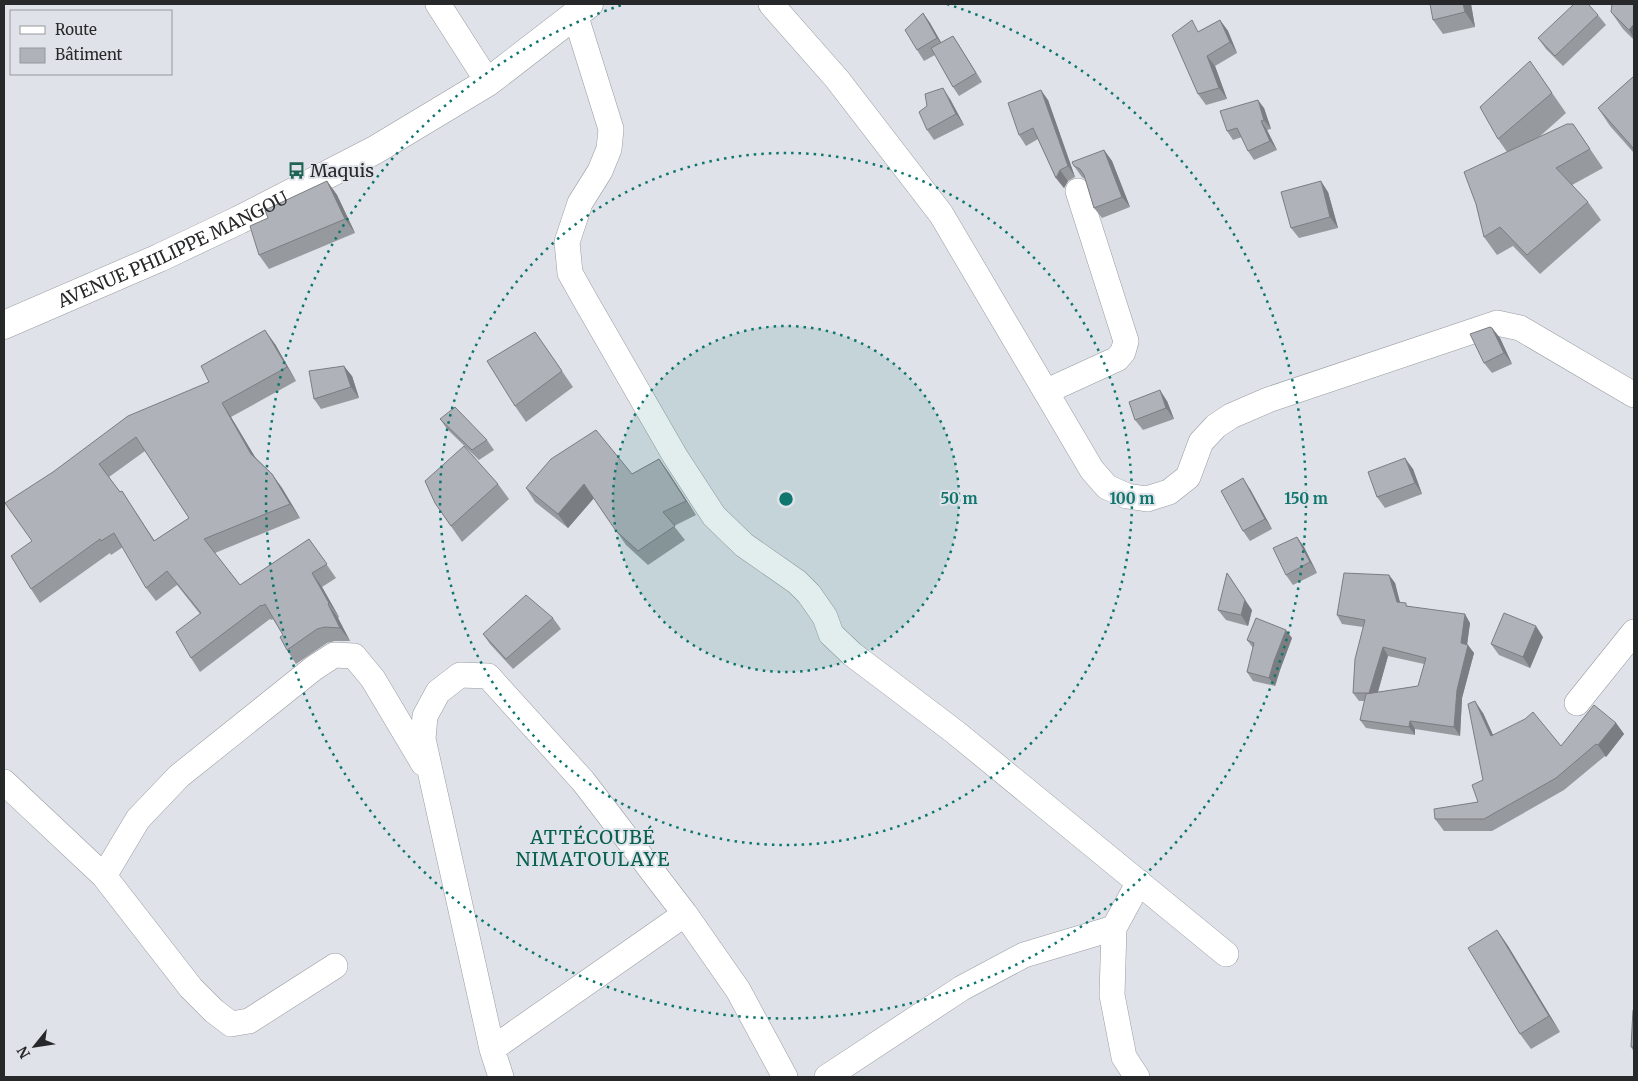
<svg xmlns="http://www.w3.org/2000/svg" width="1638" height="1081" font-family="Merriweather,serif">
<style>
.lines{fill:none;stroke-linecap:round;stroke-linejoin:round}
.street-casing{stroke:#989ba1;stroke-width:26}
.secondary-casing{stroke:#989ba1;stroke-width:29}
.street{stroke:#fff;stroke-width:25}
.secondary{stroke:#fff;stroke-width:28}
.wall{fill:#96999e;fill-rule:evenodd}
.shaded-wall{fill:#7a7d81}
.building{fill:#afb2b8;stroke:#7a7d81;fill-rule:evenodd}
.ring{fill:none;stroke:#0f766e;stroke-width:2.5;stroke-dasharray:2.5 5}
.labels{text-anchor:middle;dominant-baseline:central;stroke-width:4;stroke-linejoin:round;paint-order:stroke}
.poi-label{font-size:18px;fill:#27282a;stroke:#dfe2e8;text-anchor:start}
.street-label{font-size:18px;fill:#27282a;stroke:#dfe2e8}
.neighbourhood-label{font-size:19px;letter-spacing:1px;fill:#076050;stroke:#dfe2e8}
.centre{fill:#0f766e;stroke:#dfe2e8;stroke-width:2.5}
.ring-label{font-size:15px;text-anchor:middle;font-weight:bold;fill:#0f766e;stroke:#dfe2e8;stroke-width:4;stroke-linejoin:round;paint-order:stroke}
</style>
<rect width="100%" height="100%" fill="#dfe2e8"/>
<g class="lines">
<defs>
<path id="street" d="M438 4 488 82
M771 4 837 79 941 214 1092 470 1107 487 1127 496 1147 499 1169 492 1188 477 1201 442 1216 426 1231 416 1268 400 1497 323 1520 328 1634 395
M575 14 611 129 609 149 600 171 580 203 567 242 570 273 584 298 675 456 714 516 744 545 797 582 809 594 825 617 831 634 852 654 955 732 1226 954
M1047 391 1117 359 1123 352 1126 341 1078 191
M1577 703 1634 632
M4 782 104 876 191 988 214 1011 231 1024 249 1021 335 966
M104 876 138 819 179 776 314 668 334 655 354 656 373 679 423 763
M492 1049 685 914
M501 1077 492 1049 423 739 425 716 438 692 460 675 488 676 583 781 685 914 738 990 785 1077
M827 1077 962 988 1024 955 1114 928
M1137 1077 1124 1057 1112 995 1114 928 1139 882"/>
<g id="secondary">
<path id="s1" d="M4 325 159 258 239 220 375 150 488 82 589 4"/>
</g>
</defs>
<use href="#street" class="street-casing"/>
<use href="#secondary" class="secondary-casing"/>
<use href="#street" class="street"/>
<use href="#secondary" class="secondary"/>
</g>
<path class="wall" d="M1471 4 1475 27 1443 34 1433 20Z
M1634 4V40L1623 29 1611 12Z
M923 13 930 23 941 43 953 36 982 82 959 96 953 87 935 55 924 61 917 50Z
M1598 15 1606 25 1563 66 1546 49 1538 38Z
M1220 20 1228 31 1237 53 1215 66 1227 99 1206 105 1198 94 1199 31Z
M1530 61 1566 113 1538 138 1573 124 1603 168 1572 185 1588 202 1601 220 1540 274 1513 246 1497 255 1484 237 1507 152 1498 139Z
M1634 76V153L1610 126 1598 108Z
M950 99 964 125 934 140 927 130Z
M1048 100 1075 177 1068 181 1064 188 1056 178 1038 139 1026 146 1019 135Z
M1264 108 1271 129 1267 130 1277 150 1254 160 1248 151 1242 137 1233 140 1227 131Z
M1104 150 1112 161 1130 207 1102 218 1094 208 1085 179 1082 177 1074 166Z
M327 181 337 195 355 233 269 269 259 255 268 218Z
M1328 192 1338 228 1299 238 1291 228Z
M1492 328 1500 338 1512 364 1492 373 1484 363Z
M535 332 573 387 526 422 515 406Z
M275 344 296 381 231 417 255 457 272 474 282 488 300 518 215 553 240 585 309 539 336 578 322 587 339 617 338 618 350 641H335L327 643 296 664 287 650 283 635 273 619 272 620 270 619 200 672 191 658 200 614 177 585 156 601 146 588 123 547 111 555 110 553 40 603 31 589 32 541 53 472ZM145 451 189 518 154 541 122 491 120 492 109 477Z
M352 376 359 398 321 409 314 399Z
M1167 401 1174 419 1143 430 1135 420Z
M440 419 487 440 494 450 479 460 447 429Z
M659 459 696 515 674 526 685 540 648 565 626 545 594 498 568 528 535 502 526 488 632 474Z
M1413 469 1422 494 1385 508 1377 497Z
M498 484 509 499 462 542 435 503Z
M1250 489 1272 529 1250 541 1243 531Z
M1297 537 1304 547 1317 573 1293 585 1286 575Z
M1389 575 1395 583 1400 603 1408 606 1470 623 1467 645 1474 653 1462 698 1460 736 1415 729V735L1366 728 1360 720 1365 701H1359L1353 693 1363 627 1342 624 1337 615ZM1388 656 1424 664 1418 686 1378 692Z
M1218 610H1252L1248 626 1226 620Z
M553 618 561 629 513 669 490 644 483 634Z
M1543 637 1530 668 1499 655 1491 644Z
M1292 638 1280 670 1275 686 1253 681 1247 672 1253 648 1247 640Z
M1483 713 1493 735 1561 746 1616 723 1624 734 1606 757 1605 756 1564 790 1492 831H1444L1435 819 1478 802 1483 780Z
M1497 930 1508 946 1560 1032 1531 1049 1520 1034Z
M1634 1010V1052L1631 1047Z"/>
<path class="shaded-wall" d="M1463 4H1471L1475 27 1465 12Z
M923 13 930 23 945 49 937 38Z
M1220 20 1228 31 1237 53 1230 42Z
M1634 24V38L1629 30Z
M953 36 959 45 982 82 976 73Z
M1207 56 1215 66 1227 99 1219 88Z
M943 88 950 99 964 125 956 114Z
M1041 90 1048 100 1075 177 1068 166Z
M1258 100 1264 108 1271 129 1264 120Z
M1261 121 1267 130 1277 150 1270 141Z
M1104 150 1112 161 1130 207 1122 197Z
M1060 170 1068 181 1064 188 1056 178Z
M327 181 337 195 355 233 345 219Z
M1321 181 1328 192 1338 228 1330 217Z
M1492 328 1500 338 1512 364 1504 353Z
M265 330 275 344 296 381 287 367Z
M344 366 352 376 359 398 351 387Z
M1160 390 1167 401 1174 419 1166 408Z
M222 403 231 417 261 467 251 454Z
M1405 458 1413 469 1422 494 1415 483Z
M659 459 669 473 696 515 686 501Z
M272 474 282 488 300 518 290 504Z
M1243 478 1250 489 1272 529 1265 519Z
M584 484 594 498 568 528 558 514Z
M122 491 131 505 164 555 154 541Z
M1297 537 1304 547 1317 573 1310 562Z
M312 573 322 587 339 617 329 603Z
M1227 573 1252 610 1248 626 1241 615Z
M1389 575 1395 583 1402 610 1397 602Z
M328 604 338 618 350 641 340 628Z
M1465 614 1470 623 1466 652 1461 643Z
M1536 626 1543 637 1530 668 1523 657Z
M1286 630 1292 638 1280 670 1275 686 1269 678 1274 661Z
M1468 645 1474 653 1462 698 1460 736 1454 727 1457 690Z
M1383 647 1388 656 1375 702 1369 693Z
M1475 701 1483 713 1499 748 1491 736Z
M1410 721 1415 729V735L1409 727Z
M1616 723 1624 734 1606 757 1598 745Z
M1497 930 1508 946 1560 1032 1549 1016Z"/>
<path class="building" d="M1430 4H1463L1465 12 1433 20Z
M1574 4H1588L1598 15 1555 56 1538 38Z
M1612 4H1634V24L1629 30 1611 12Z
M923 13 937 38 917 50 905 30Z
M1192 20 1198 32 1220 20 1230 42 1207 56 1219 88 1198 94 1172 35Z
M953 36 976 73 953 87 931 48Z
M1530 61 1552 93 1498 139 1480 107Z
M1634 76V149L1598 108Z
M943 88 956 114 927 130 919 112 927 106 925 94Z
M1041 90 1068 166 1060 170 1056 178 1033 128 1019 135 1008 103Z
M1258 100 1264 120 1261 121 1270 141 1248 151 1237 128 1227 131 1220 111Z
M1567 124H1573L1590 149 1556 168 1588 202 1527 255 1500 227 1484 237 1476 204 1464 172Z
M1104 150 1122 197 1094 208 1084 175 1080 169 1074 166 1072 162Z
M327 181 345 219 259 255 250 226 268 218 265 210Z
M1321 181 1330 217 1291 228 1281 192Z
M1490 327 1492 328 1504 353 1484 363 1470 334Z
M265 330 287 367 222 403 251 454 272 474 290 504 204 539 240 585 309 539 327 564 312 573 329 603 328 604 340 628 325 627 317 629 287 650 280 637 283 635 265 604 262 606 261 605 191 658 176 632 201 613 167 571 146 588 114 533 101 541 100 539 31 589 11 556 32 541 5 503 53 472 128 416 209 382 201 366ZM136 437 189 518 154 541 122 491 120 492 99 464Z
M535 332 562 371 515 406 487 361Z
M344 366 351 387 314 399 309 371Z
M1160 390 1166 408 1135 420 1129 402Z
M455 407 487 440 472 450 440 419Z
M596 430 632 474 659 459 686 501 663 512 675 526 638 551 616 531 584 484 558 514 526 488 551 459Z
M464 446 498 484 451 526 435 503 425 481Z
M1405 458 1415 483 1377 497 1368 472Z
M1243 478 1265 519 1243 531 1221 491Z
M1297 537 1310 562 1286 575 1273 548Z
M1227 573 1245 600 1241 615 1218 610Z
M1344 573 1389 575 1397 602 1406 603V606L1465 614 1461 643 1468 645 1457 690 1454 727 1410 721 1409 727 1360 720 1366 694 1418 686 1426 658 1383 647 1369 693H1353L1355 659 1365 620 1337 615Z
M526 595 553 618 506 659 483 634Z
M1504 613 1536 626 1523 657 1491 644Z
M1256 618 1286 630 1274 661 1269 678 1247 672 1254 643 1247 640Z
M1475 701 1491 736 1525 719 1533 712 1561 746 1594 705 1616 723 1598 745 1596 744 1556 778 1484 819H1435L1434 809 1478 802 1472 785 1483 780 1468 704Z
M1497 930 1549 1016 1520 1034 1468 948Z
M1633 1010H1634V1047H1631Z"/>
<circle cx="786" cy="499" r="173" fill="#0f766e" fill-opacity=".12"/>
<g class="ring">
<circle cx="786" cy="499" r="173"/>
<circle cx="786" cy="499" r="346"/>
<path d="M947 4A520 520 0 1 1 625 4"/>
</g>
<defs>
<symbol id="bus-bare" viewBox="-9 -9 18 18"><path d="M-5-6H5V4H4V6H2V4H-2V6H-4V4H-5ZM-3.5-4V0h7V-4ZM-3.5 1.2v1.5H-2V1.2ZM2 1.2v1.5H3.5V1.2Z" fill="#206455" stroke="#dfe2e8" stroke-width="2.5" paint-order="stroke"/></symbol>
</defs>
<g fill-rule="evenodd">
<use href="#bus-bare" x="284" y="158" width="25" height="25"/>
</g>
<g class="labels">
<g class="poi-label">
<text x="310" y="170">Maquis</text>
</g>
<g class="street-label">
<text stroke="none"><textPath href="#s1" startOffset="185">AVENUE PHILIPPE MANGOU</textPath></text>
</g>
<g class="neighbourhood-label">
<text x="593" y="837">ATTÉCOUBÉ<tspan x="593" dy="22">NIMATOULAYE</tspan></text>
</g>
</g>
<circle cx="786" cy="499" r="8" class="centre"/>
<g class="ring-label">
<text x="959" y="504">50 m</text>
<text x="1132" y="504">100 m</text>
<text x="1306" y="504">150 m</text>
</g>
<rect width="1638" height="1081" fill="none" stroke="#27282a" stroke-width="10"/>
<rect x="10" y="10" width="162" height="65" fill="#dfe2e8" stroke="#95989c"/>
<rect x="20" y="26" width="25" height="8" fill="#ffffff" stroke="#95989c"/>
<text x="55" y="35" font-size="15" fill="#27282a">Route</text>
<rect x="20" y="48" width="25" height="15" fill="#afb2b8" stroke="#95989c"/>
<text x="55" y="60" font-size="15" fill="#27282a">Bâtiment</text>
<g transform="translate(35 1046) rotate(240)" stroke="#dfe2e8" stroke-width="4" paint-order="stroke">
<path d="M0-4L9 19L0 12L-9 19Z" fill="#27282a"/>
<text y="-8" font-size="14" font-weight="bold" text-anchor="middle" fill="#27282a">N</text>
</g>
</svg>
